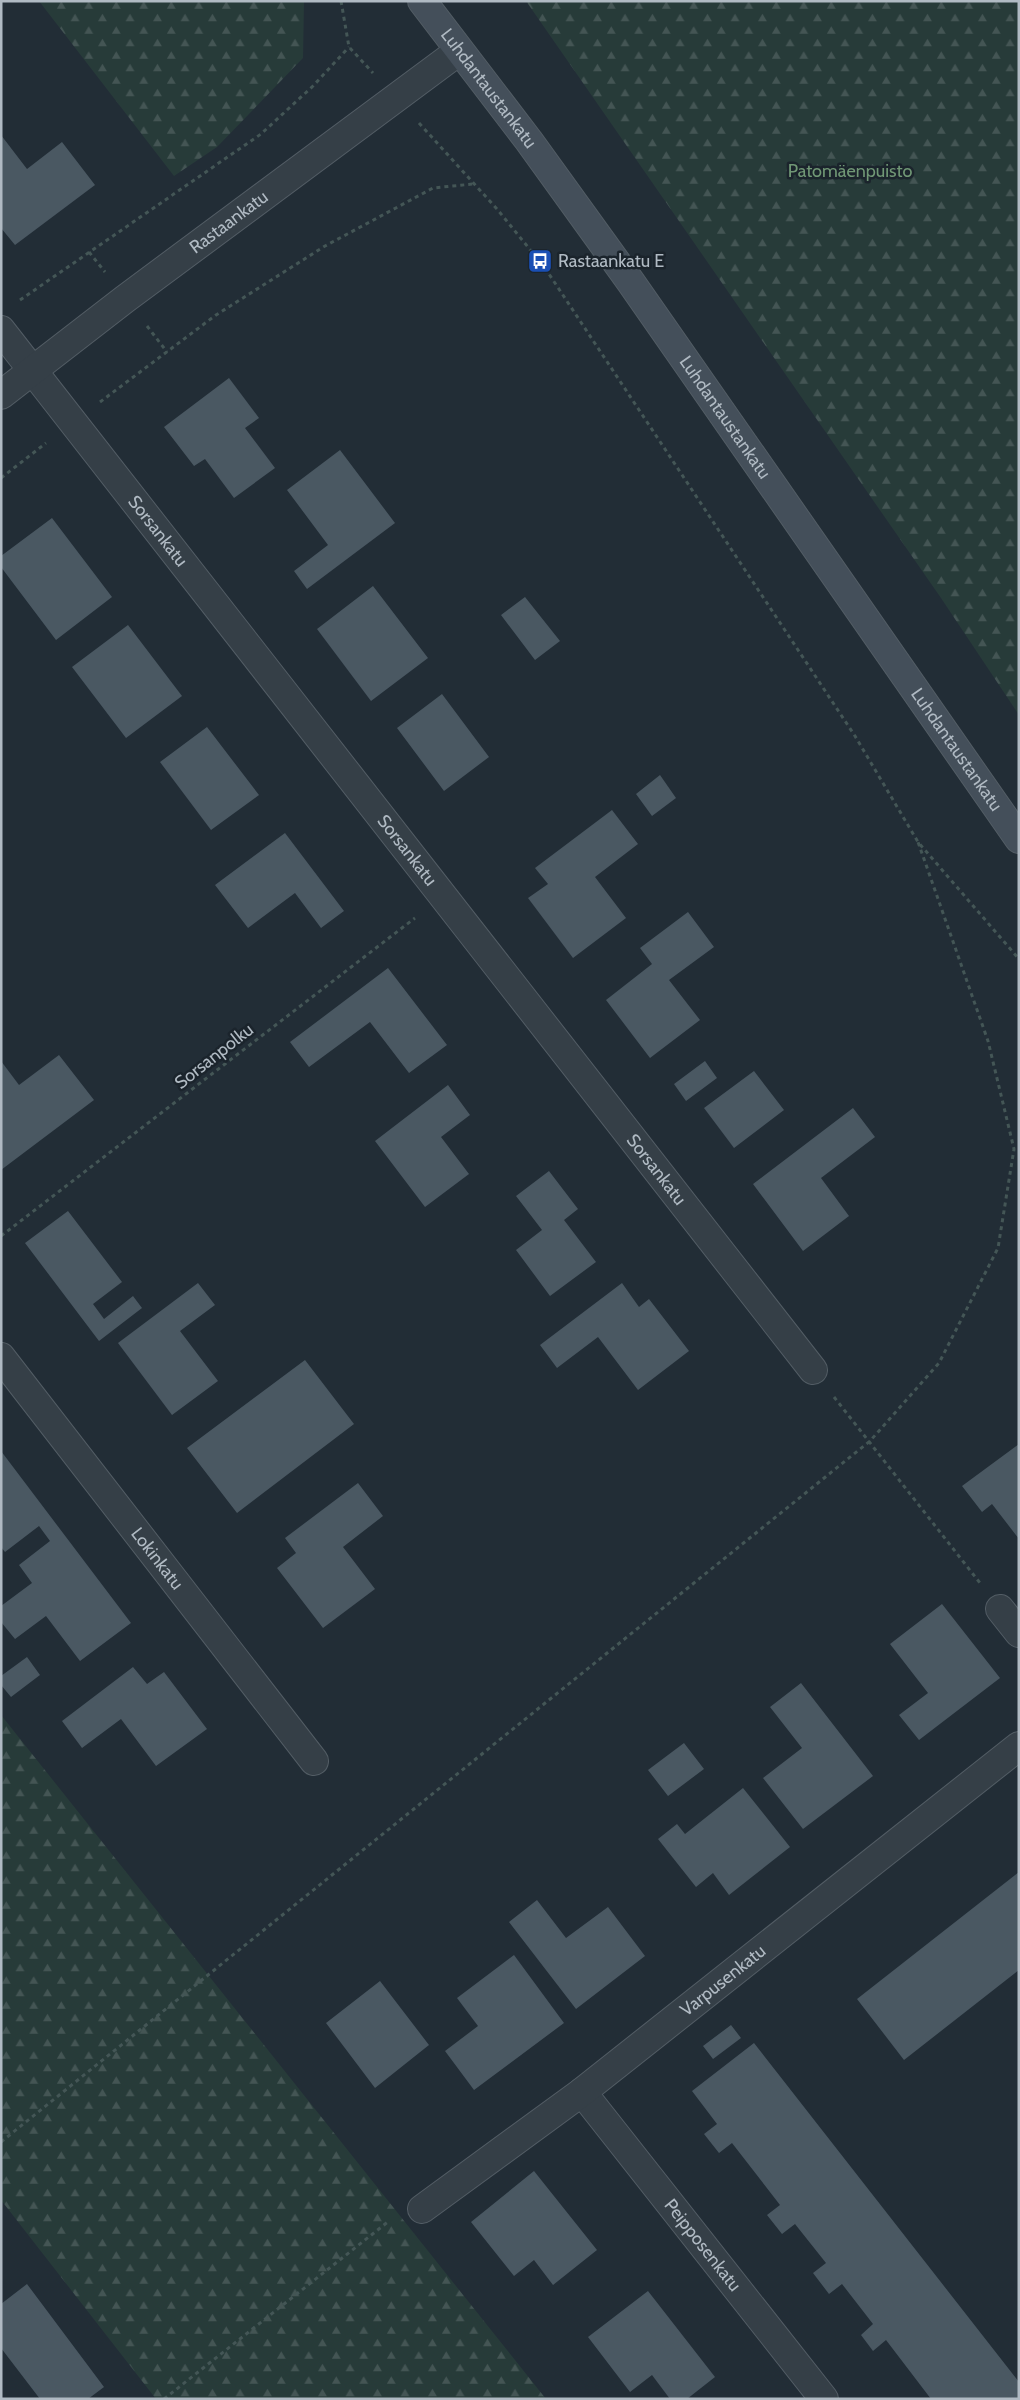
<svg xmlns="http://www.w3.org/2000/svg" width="1020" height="2400" font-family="Cabin,sans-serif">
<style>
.forest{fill:url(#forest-firs)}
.building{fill:#4a5862}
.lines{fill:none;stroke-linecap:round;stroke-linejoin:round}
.street-casing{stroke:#535d65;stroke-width:30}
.secondary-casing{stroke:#535d65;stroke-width:30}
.path{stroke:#445656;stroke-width:3;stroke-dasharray:4 4;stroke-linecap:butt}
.street{stroke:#353f47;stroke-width:28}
.secondary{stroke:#444f5a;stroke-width:28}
.labels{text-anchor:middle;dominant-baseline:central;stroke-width:5;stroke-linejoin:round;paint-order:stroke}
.street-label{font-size:18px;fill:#b0bac3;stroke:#1b242c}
.park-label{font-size:18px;fill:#709775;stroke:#1b242c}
.poi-label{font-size:18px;fill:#b0bac3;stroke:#1b242c;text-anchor:start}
</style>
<defs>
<pattern id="forest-firs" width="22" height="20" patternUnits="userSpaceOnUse" patternTransform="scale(1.25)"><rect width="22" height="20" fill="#273b39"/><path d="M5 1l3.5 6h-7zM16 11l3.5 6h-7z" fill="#445554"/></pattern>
</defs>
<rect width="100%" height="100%" fill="#222d36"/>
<path class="forest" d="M39 1H304L303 58 217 147 174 176Z
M526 1H1019V715L941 598Z
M1 1715 546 2399H156L1 2200Z"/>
<path class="building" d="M1 135 27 169 62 142 95 185 15 245 1 228Z
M229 378 259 418 245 428 275 468 234 498 205 459 194 466 164 427Z
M340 450 395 523 307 589 294 571 328 545 287 490Z
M52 518 112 597 56 640 1 567V556Z
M373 586 428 658 371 701 317 629Z
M525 597 560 641 535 660 501 615Z
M128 625 182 696 126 738 72 667Z
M442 694 489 757 444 791 397 728Z
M207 727 259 795 211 830 160 762Z
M660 775 676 798 652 816 636 794Z
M612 810 638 844 595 877 626 918 573 958 528 898 548 884 535 868Z
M285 833 344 911 321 928 295 893 248 928 215 885Z
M688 912 714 947 669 980 700 1020 650 1058 606 1000 652 964 640 948Z
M388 968 447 1045 409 1073 370 1022 309 1067 290 1042Z
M59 1055 94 1100 1 1170V1061L19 1085Z
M705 1061 717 1078 686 1101 674 1084Z
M754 1071 784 1110 734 1148 704 1108Z
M448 1085 470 1115 441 1137 469 1174 425 1207 375 1141Z
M853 1108 875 1137 821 1178 849 1216 803 1251 753 1184Z
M549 1171 578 1209 564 1220 596 1262 550 1296 516 1250 542 1230 516 1196Z
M68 1211 122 1282 93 1304 104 1319 133 1296 142 1308 99 1341 25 1243Z
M198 1283 215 1305 180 1331 218 1381 172 1415 118 1343Z
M622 1283 639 1307 649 1299 689 1351 638 1390 598 1337 557 1368 540 1345Z
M305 1360 354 1424 237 1513 187 1448Z
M1019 1444V1539L992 1504 982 1512 962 1486Z
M1 1451 131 1623 80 1661 46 1616 15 1639 1 1622V1606L32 1583 19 1565 50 1541 39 1526 5 1552 1 1547Z
M358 1483 383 1516 343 1547 375 1589 323 1628 277 1568 296 1553 285 1538Z
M942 1604 1000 1678 919 1740 899 1715 928 1693 890 1644Z
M27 1657 40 1675 11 1697 1 1685V1676Z
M133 1667 147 1684 164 1672 207 1729 156 1766 121 1719 82 1748 62 1721Z
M801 1683 873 1776 803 1829 763 1778 802 1748 770 1707Z
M684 1743 704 1769 668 1796 648 1770Z
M743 1788 790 1847 729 1895 713 1873 696 1887 658 1839 677 1824 685 1834Z
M1019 1872V1970L904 2060 857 1999Z
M537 1900 566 1938 608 1907 645 1956 576 2009 509 1922Z
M514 1955 564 2023 474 2090 445 2051 478 2026 457 1998Z
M380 1981 429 2045 375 2088 326 2023Z
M731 2025 741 2038 713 2059 703 2046Z
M754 2043 1019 2382V2399H931L886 2340 873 2351 861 2335 873 2324 842 2284 829 2294 813 2273 826 2263 795 2224 782 2234 767 2215 780 2205 732 2143 719 2153 704 2134 717 2124 692 2091Z
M534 2171 597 2250 553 2285 534 2260 514 2276 471 2222Z
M27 2284 104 2387 88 2399H40L1 2348V2304Z
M648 2291 715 2377 687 2399H670L652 2375 630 2392 588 2337Z"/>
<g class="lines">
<defs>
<g id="street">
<path id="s1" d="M1 330 813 1370"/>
<path id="s2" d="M1 395 125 299 459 51"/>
<path id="s3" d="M1 1357 314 1761"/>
<path d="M1000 1609 1019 1633"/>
<path id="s4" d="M582 2092 824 2399"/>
<path id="s5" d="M422 2209 582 2092 1019 1746"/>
</g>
<g id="secondary">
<path id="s6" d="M422 1 529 141 630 281 1019 839"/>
</g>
</defs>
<use href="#street" class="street-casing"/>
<use href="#secondary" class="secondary-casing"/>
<path class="path" d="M341 1 349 47 373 73
M419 123 497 209 545 268 855 736 918 842 1019 959
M89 252 105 272
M20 300 261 134 313 86 349 47
M147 326 167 352
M100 402 216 315 325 246 433 188 473 184
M1 478 46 443
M1 1236 415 918
M834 1397 980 1583
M1 2142 870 1441 939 1363 998 1248 1014 1149 988 1041 918 842
M164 2399 389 2221"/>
<use href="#street" class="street"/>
<use href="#secondary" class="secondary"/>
</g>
<defs>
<symbol id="bus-square" viewBox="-11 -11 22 22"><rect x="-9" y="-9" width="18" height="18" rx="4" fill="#1a4fb4" stroke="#1b242c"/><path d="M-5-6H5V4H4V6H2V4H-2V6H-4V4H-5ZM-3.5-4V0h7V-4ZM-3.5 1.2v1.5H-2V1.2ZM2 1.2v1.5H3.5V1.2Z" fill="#fff"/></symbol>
</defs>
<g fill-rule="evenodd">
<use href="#bus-square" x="526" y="247" width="28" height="28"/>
</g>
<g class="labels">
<g class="street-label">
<text stroke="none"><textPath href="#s6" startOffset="110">Luhdantaustankatu</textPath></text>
<text stroke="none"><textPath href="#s2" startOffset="286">Rastaankatu</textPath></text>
<text stroke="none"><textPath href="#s6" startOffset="515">Luhdantaustankatu</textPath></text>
<text stroke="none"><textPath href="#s1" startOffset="255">Sorsankatu</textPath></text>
<text stroke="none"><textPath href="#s6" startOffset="920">Luhdantaustankatu</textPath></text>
<text stroke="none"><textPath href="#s1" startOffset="660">Sorsankatu</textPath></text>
<text transform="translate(214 1056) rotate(-38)">Sorsanpolku</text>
<text stroke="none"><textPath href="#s1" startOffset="1065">Sorsankatu</textPath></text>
<text stroke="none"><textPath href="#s3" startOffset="255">Lokinkatu</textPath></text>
<text stroke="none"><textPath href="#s5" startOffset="378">Varpusenkatu</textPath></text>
<text stroke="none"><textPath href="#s4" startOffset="195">Peipposenkatu</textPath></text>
</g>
<g class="park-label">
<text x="850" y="171">Patomäenpuisto</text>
</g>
<g class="poi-label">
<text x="558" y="261">Rastaankatu E</text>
</g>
</g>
<rect width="1020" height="2400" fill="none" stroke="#b0bac3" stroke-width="5"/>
</svg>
